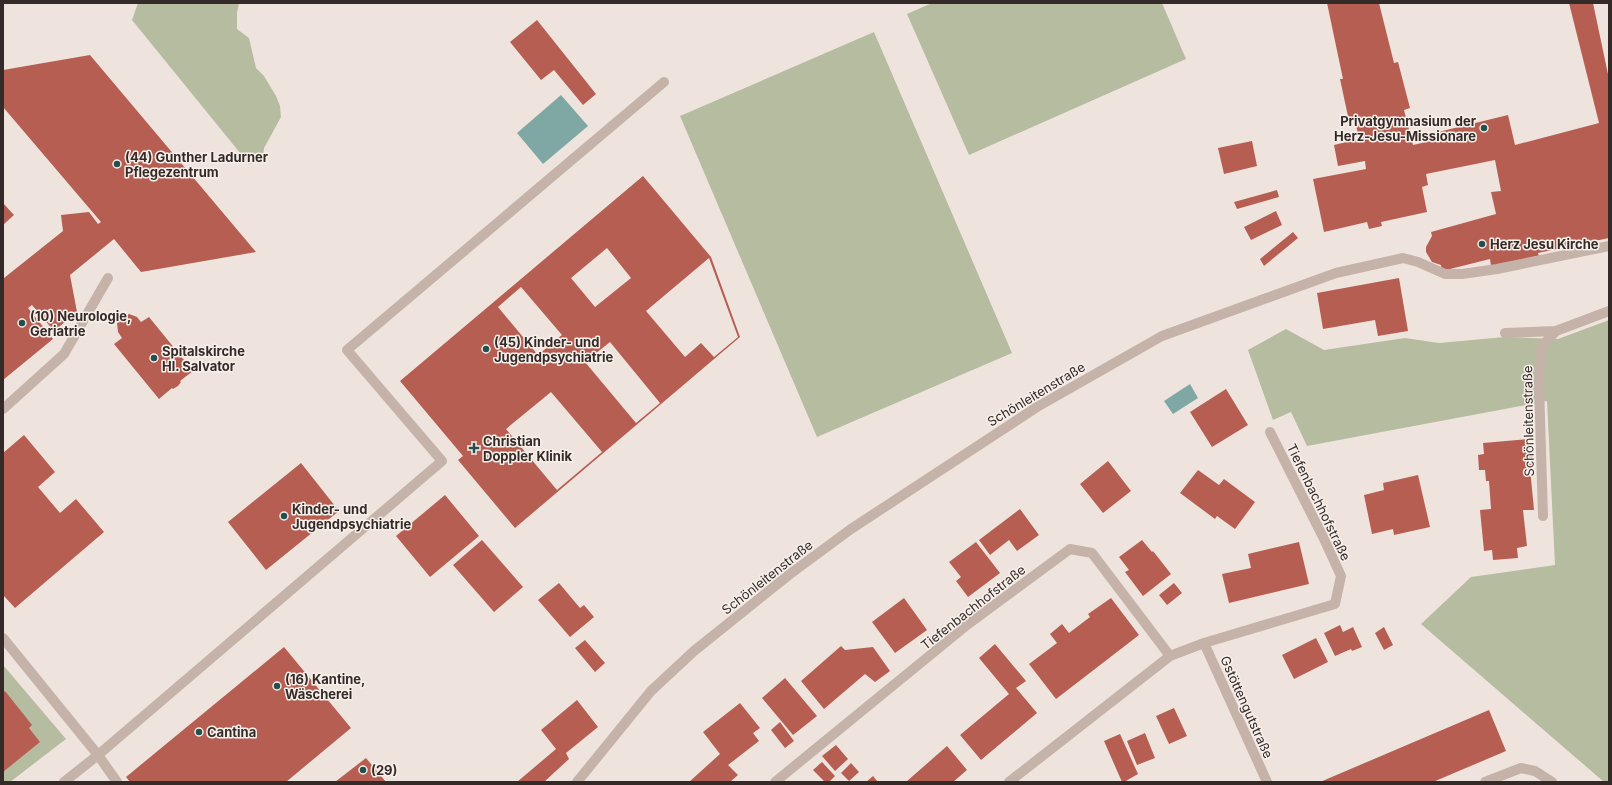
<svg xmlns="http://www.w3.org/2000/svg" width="1612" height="785" font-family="Inter,sans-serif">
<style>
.green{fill:#b6bc9f}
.water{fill:#7fa8a5}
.building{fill:#b75e53;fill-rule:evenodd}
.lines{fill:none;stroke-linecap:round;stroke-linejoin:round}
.lane{stroke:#c5b3aa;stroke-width:10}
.street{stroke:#c5b3aa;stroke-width:10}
.poi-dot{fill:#23504d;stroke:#f7efe9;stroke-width:1.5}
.labels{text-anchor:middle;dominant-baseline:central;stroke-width:3;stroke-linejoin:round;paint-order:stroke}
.poi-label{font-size:13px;font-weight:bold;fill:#342b29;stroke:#f7efe9;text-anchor:start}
.street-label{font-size:13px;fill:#342b29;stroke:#f7efe9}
</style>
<rect width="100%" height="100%" fill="#efe4dd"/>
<path class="green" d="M138 3H239L237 13V29L249 38 256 68 264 76 276 96 280 106 281 117 264 148 263 157 258 162 249 164 132 20Z
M932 3H1162L1186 59 969 155 907 14Z
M874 32 1012 353 817 437 680 116Z
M1609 320V782H1604L1421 624 1471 577 1555 565 1547 401 1307 446 1291 412 1273 420 1248 350 1286 329 1324 350 1405 338 1439 343 1505 337 1558 339Z
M3 665 66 739 10 782H3Z"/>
<path class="water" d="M561 95 588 126 543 164 517 133Z
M1190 384 1198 398 1173 414 1164 401Z"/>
<path class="building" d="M1327 3H1379L1394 63 1398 62 1410 108 1404 110 1413 145 1426 142V135L1508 115 1515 145 1599 123 1569 3H1593L1609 79V238L1538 253 1539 257 1491 266 1490 259 1442 271 1441 265 1432 262 1426 252V247L1432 236 1431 232 1496 214 1491 192 1501 191 1495 160 1426 174 1428 185 1422 187 1427 212 1381 222 1382 226 1369 229 1367 222 1324 232 1313 179 1366 169 1365 161 1338 166 1334 145 1359 139 1355 120 1349 121 1340 79H1343Z
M537 20 596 94 583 105 554 70 541 80 510 42Z
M90 55 256 252 141 272 114 239 70 275 77 312 54 331 32 305 28 308 53 339 3 380V277L4 278 63 231 61 215 89 212 98 224 101 222 3 107V70Z
M1252 141 1257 166 1224 174 1218 148Z
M643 176 711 257 740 337 515 528 458 460 463 456 400 381ZM607 248 631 278 595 307 571 278ZM709 258 738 337 714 357 701 343 685 357 646 311ZM521 287 562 335 538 355 498 307ZM610 342 660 403 636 423 585 362ZM551 392 602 452 557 490 506 429Z
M1277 190 1279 197 1237 209 1234 202Z
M3 203 14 215 3 225Z
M1276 211 1282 225 1251 240 1244 227Z
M1293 232 1298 238 1264 266 1260 259Z
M1399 278 1408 331 1378 336 1375 320 1323 329 1317 293Z
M129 314 137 317 141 322 149 317 193 371 180 381 181 382 178 386 173 389 172 388 159 399 114 344 122 338 118 332 117 323 125 316Z
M1226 389 1248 425 1212 447 1190 412Z
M24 435 55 472 38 487 60 513 76 499 104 532 15 608 3 595V453Z
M1528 439 1529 451 1532 450 1534 467 1530 468 1534 510H1523L1527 546 1517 548 1518 558 1493 560 1492 550 1484 551 1480 510 1491 509 1489 481H1486L1485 470H1479L1478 455 1484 454 1483 443Z
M1108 461 1131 491 1103 513 1080 484Z
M301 463 339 511 266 570 228 522Z
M1198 470 1219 485 1224 479 1255 502 1235 529 1217 516 1215 519 1180 493Z
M1418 475 1430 527 1394 535 1393 529 1372 534 1364 495 1384 490 1383 483Z
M445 495 479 536 430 577 396 536Z
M1020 509 1039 535 1017 551 1009 540 990 555 979 540Z
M482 540 523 587 494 612 453 565Z
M1142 540 1152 552 1153 551 1171 574 1143 596 1125 572 1129 570 1119 557Z
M976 542 1000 573 968 597 956 581 961 577 949 562Z
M1299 542 1309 584 1229 603 1222 574 1251 568 1248 554Z
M559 583 580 608 584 605 594 617 570 637 538 600Z
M1174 583 1182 593 1167 605 1159 595Z
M904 598 927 630 895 653 872 622Z
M1111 598 1139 635 1056 699 1029 664 1057 643 1050 634 1062 624 1069 633 1090 617 1088 614Z
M1340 625 1343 632 1353 627 1362 647 1352 651 1351 649 1335 656 1324 633Z
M1384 627 1393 645 1384 650 1375 633Z
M1316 638 1328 662 1294 679 1282 655Z
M585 640 605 663 595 672 575 648Z
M995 644 1026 681 1016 688 1037 713 981 760 960 735 1009 694 979 658Z
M841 646 845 650 873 647 890 671 875 682 865 674 824 709 801 681Z
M284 647 351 728 286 782H130L126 777Z
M785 678 817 716 793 735 762 698Z
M5 691 32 725 29 728 40 742 3 772V693Z
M577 700 598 727 566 753 569 759 544 782H517L556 749 541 730Z
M740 703 760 728 753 733 759 741 728 765 738 775 730 782H689L720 754 703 732Z
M1174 708 1187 736 1169 744 1156 716Z
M1489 710 1506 751 1433 782H1320Z
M780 722 794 741 785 748 771 730Z
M1145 733 1155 758 1137 765 1127 741Z
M1120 734 1138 774 1124 782H1122L1104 741Z
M836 745 848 759 835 771 822 756Z
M947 746 967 770 953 782H906Z
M366 758 386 782H335Z
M822 762 835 776 829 782H825L813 770Z
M851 763 859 772 849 781 841 773Z
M873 776 878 782H866Z"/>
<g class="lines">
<path class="lane" d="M3 409 64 354 108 278
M3 638 98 755 117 782
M64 782 98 755 442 461 347 350 664 82"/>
<path class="street" d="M1505 333 1556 331
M1543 516 1539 385 1540 357 1543 345 1556 331 1609 311
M1204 643 1267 782
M577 782 651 691 694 651 790 574 851 529 1037 407 1162 336 1336 273 1403 258 1418 262 1445 274H1462L1497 269 1609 246
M775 782 967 625 1070 549 1092 553 1170 656
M1009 782 1170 656 1204 643 1335 604 1341 576 1324 539 1270 432
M1485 782 1521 768 1535 771 1552 782"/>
</g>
<g class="poi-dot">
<circle cx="1484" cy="128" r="4"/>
<circle cx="117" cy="164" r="4"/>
<circle cx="1482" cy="244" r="4"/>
<circle cx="22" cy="323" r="4"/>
<circle cx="486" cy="349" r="4"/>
<circle cx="154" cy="358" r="4"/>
<path d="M472 442h4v4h4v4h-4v4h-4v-4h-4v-4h4z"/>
<circle cx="284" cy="516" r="4"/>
<circle cx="277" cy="686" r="4"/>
<circle cx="199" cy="732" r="4"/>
<circle cx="363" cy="770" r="4"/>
</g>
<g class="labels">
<g class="poi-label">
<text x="1476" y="121" text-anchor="end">Privatgymnasium der<tspan x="1476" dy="15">Herz-Jesu-Missionare</tspan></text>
<text x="125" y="157">(44) Gunther Ladurner<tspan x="125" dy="15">Pflegezentrum</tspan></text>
<text x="1490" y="244">Herz Jesu Kirche</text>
<text x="30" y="316">(10) Neurologie,<tspan x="30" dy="15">Geriatrie</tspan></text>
<text x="494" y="342">(45) Kinder- und<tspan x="494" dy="15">Jugendpsychiatrie</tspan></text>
<text x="162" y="351">Spitalskirche<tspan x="162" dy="15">Hl. Salvator</tspan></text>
<text x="483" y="441">Christian<tspan x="483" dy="15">Doppler Klinik</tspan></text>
<text x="292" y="509">Kinder- und<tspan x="292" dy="15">Jugendpsychiatrie</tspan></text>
<text x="285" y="679">(16) Kantine,<tspan x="285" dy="15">Wäscherei</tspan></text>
<text x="207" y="732">Cantina</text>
<text x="371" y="770">(29)</text>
</g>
<g class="street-label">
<text transform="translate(1036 394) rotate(-31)">Schönleitenstraße</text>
<text transform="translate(1528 421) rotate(-91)">Schönleitenstraße</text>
<text transform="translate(1319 502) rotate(64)">Tiefenbachhofstraße</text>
<text transform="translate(767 577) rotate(-38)">Schönleitenstraße</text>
<text transform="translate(973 607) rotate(-38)">Tiefenbachhofstraße</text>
<text transform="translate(1247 707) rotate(66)">Gstöttengutstraße</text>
</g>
</g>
<rect width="1612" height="785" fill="none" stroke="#342b29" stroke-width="8"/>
</svg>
